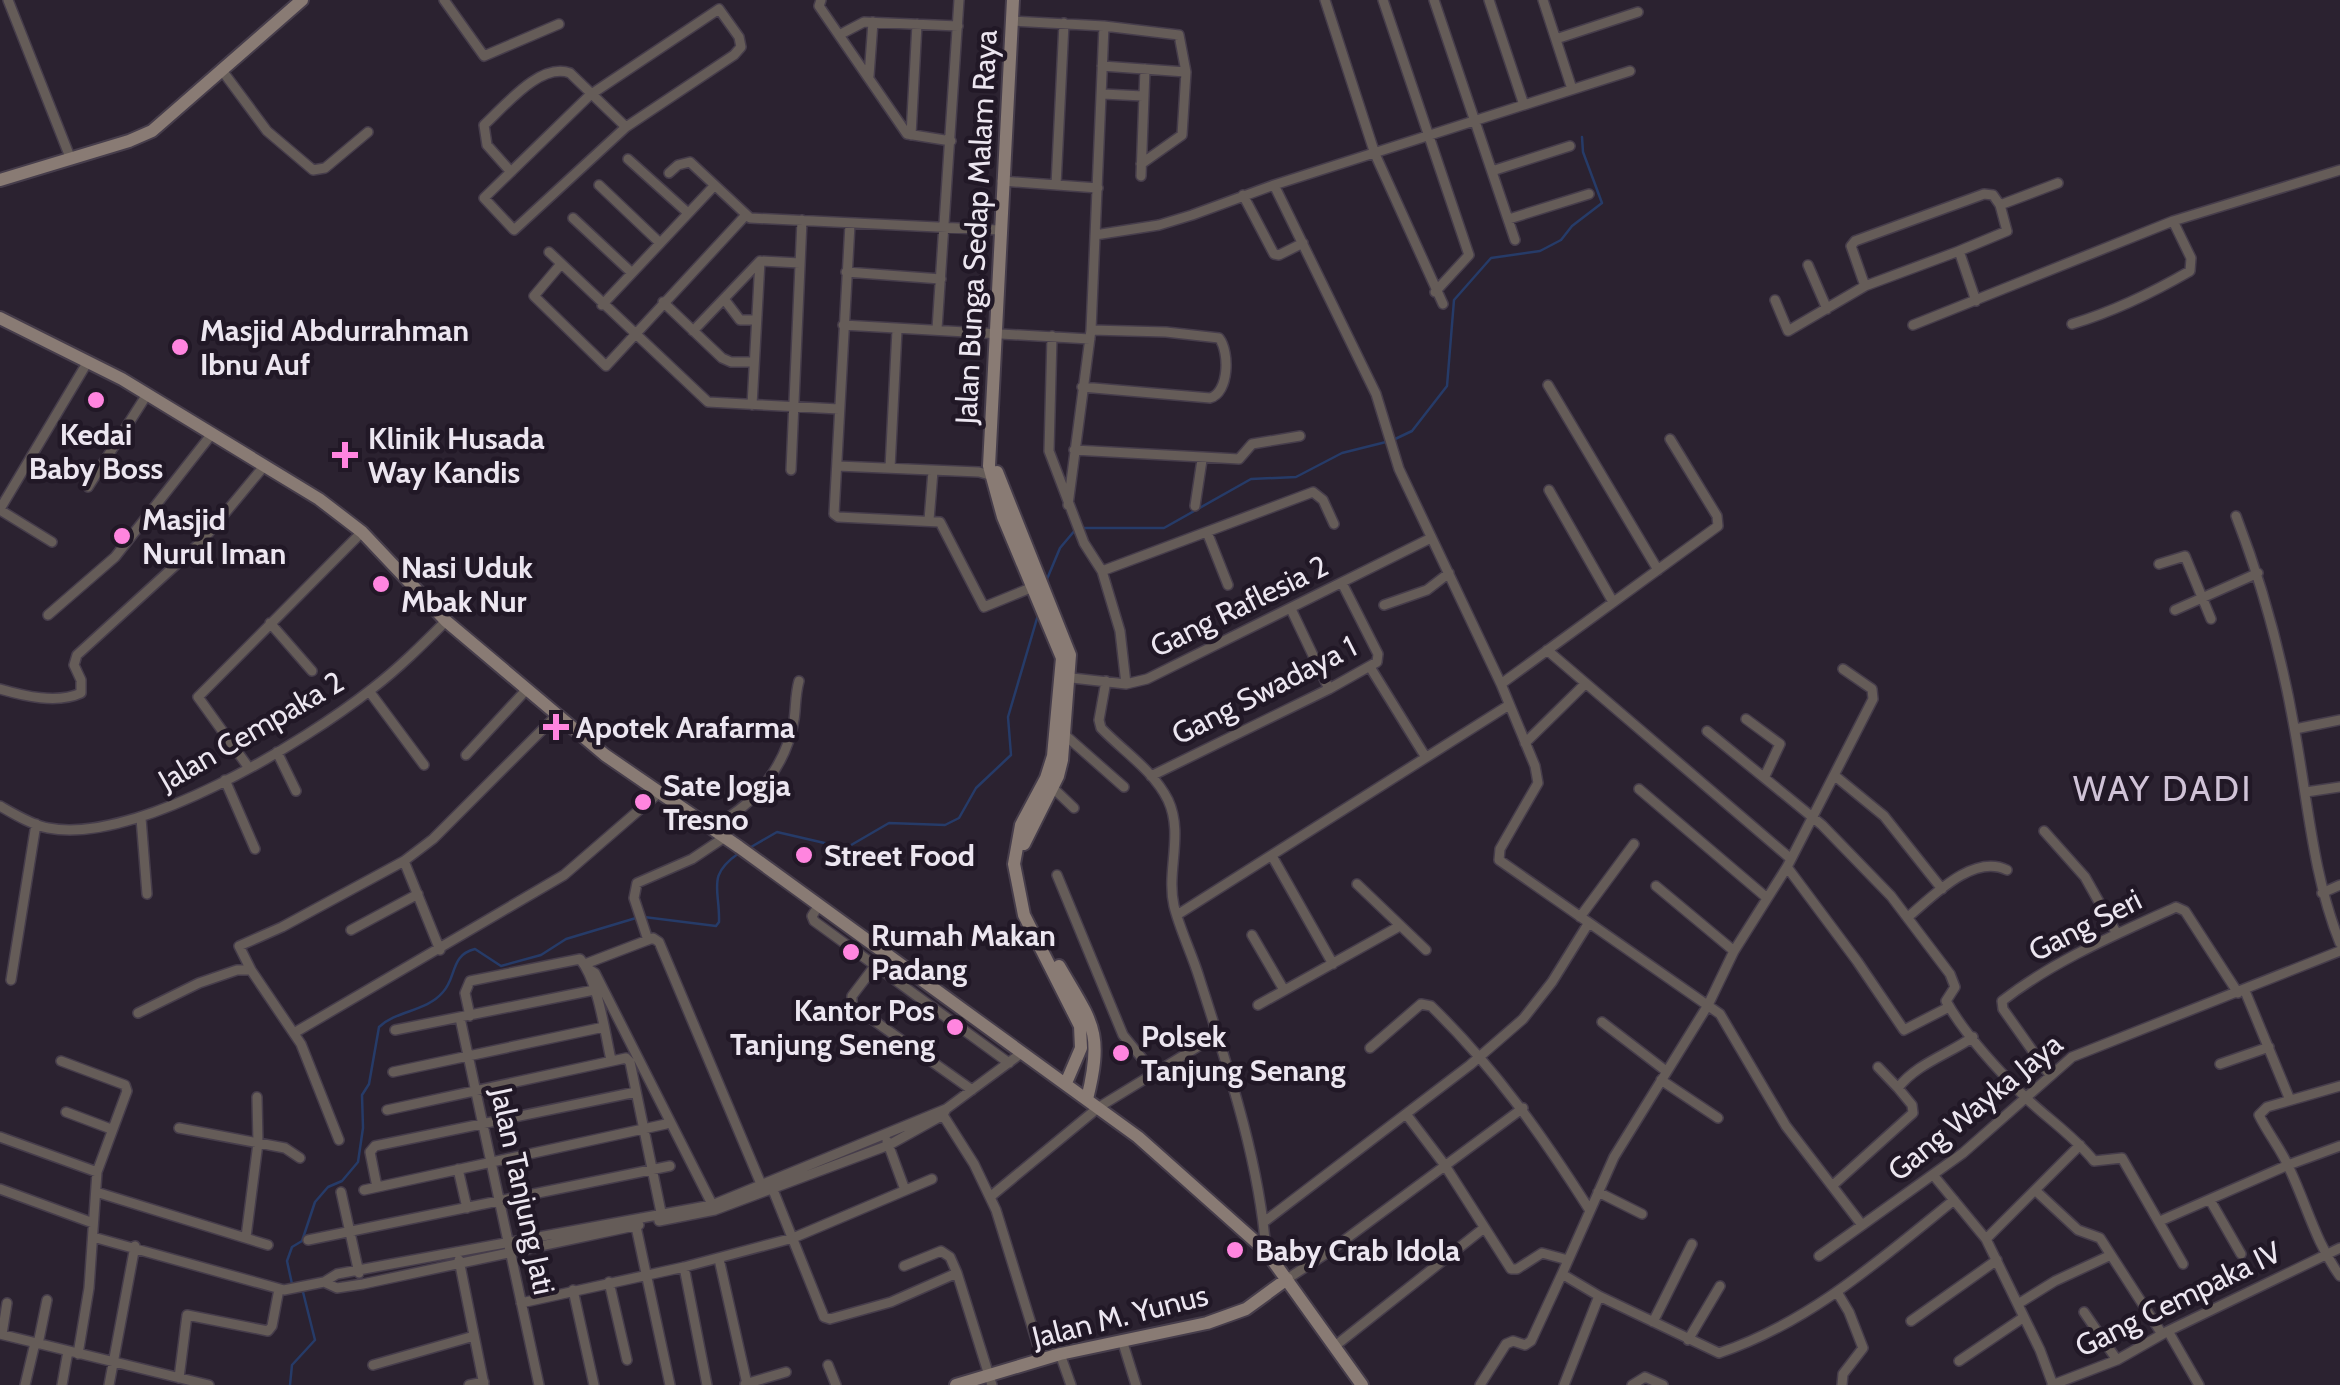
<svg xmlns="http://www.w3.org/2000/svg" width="2340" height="1385" font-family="Cabin,sans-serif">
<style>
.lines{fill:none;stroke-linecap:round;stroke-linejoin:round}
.stream{stroke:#263b68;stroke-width:2.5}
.street-casing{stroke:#463d4b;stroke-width:12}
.secondary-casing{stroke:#463d4b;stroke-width:16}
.street{stroke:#655c58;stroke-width:9}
.secondary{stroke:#897b74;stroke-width:12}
.poi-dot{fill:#ff85df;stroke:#211826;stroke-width:4}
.labels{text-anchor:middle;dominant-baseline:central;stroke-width:9;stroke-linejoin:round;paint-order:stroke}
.street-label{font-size:30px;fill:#ece6f0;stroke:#211826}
.poi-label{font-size:30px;font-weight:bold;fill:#ece6f0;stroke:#211826;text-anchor:start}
.quarter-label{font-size:35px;letter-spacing:2.5px;fill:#d0c3d7;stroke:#211826}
</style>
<rect width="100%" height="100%" fill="#2b2230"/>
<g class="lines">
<path class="stream" d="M1393 440 1412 431 1447 386 1454 300 1491 258 1540 251 1561 240 1572 226 1602 203 1583 152 1582 137
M1084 528H1164L1251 479 1296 477 1342 453 1386 442
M1047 579 1060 548 1076 529
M751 847 777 832 846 848 889 823 945 825 959 818 976 788 1011 755 1008 717 1038 615
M644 917 716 926 719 922C720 888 706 876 739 853
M292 1284 287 1261 292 1247 302 1241 315 1202 328 1187 342 1181 358 1162 363 1128 362 1095 369 1084 379 1027C397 1010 426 1012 443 992 457 977 450 955 475 949L501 966 541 955 566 939 636 918
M290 1385 292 1365 315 1340 303 1292 299 1289"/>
<defs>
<path id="street" d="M8 0 70 157
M444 0 484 56 559 24
M821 0 819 6 907 134 951 141
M1325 0 1375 154 1443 304
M1383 0 1469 255 1435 292
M1434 0 1515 240
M1489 0 1524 105
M1543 0 1572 89
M719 9 739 37 741 47 734 55 626 127 514 230 484 198 590 95Z
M1012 21 1104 26 1179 35 1186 72 1182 135 1141 164
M839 35 864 22 958 26
M1556 39 1638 12
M1102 66 1186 72
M221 69 267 131 313 170 325 168 368 132
M869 76 873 22
M1103 94 1143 96
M911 135 917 24
M628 159 688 213
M1492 171 1570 146
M511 172 487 145 484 125C505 106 540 62 570 73L626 127
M669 173 678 165 690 162 750 218 999 230
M1141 176 1145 69
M1002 181 1098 188
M599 185 660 243
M1056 185 1064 23
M1274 185 1376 394 1399 469 1501 684 1535 766 1538 783 1500 849 1499 860 1720 1014 1786 1126 1862 1225
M1243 195 1274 254 1279 255 1303 243
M2000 205 2058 183
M573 218 632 273
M1509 219 1589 194
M850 224 834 514 838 517 940 522 984 607 1033 587
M1095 235 1159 225 1192 215 1274 185 1630 71
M549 252 708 402 839 409
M561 264 534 296 606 366 745 216
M1808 265 1827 309
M846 272 941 279
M1865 286 1851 246 1855 241 1984 194 1993 195 2000 205 2007 231 1959 251
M724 299 740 320H756
M1775 300 1788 331 1865 286 1959 251 1976 301
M663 302 722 358 731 362H754
M602 305 714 186
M2072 324C2115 311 2152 293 2190 271L2191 258 2173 221
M843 325 1090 339
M1913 325 2173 221 2340 170
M937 329 959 0
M693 331 760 261 800 263
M1052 336 1049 451 1084 543 1102 571 1120 631 1126 684
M1548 385 1658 570
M1082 387 1210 398C1229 393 1230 352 1219 338L1166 332 1091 330
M752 405 760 261
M1074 450 1239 459 1252 444 1300 436
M837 466 979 472 993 476
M890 468 897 330
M791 470 802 220
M88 487 146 396
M1549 490 1613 602
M1068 505 1091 330 1104 26
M1195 506 1202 460
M0 509 87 363
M0 510 52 542
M2236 516C2263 586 2282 657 2295 732 2308 803 2313 876 2340 943
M929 520 933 471
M1207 532 1228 585
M2159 564 2185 556 2211 619
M1102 571 1313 492 1323 500 1334 524
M1384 605 1427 590 1449 573
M1291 609 1329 689
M2175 610 2258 573
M48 615 115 557 211 435
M270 623 312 671
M1547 650 1791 859
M1370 667 1425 756
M1843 669 1872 689 1873 699 1787 867 1734 951 1708 1005 1614 1157 1562 1274 1599 1296 1719 1353C1809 1323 1881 1259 1954 1200
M1063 677 1126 684 1147 679 1431 538
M1106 681 1099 720 1101 728C1124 752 1153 770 1168 800 1184 834 1166 871 1174 906 1180 930 1192 954 1199 977 1227 1065 1259 1159 1266 1251
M1501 684 1718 526 1717 516 1670 439
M0 689C24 696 57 704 81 693V680L74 665 77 655 201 542 265 465
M369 691 424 765
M1746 719 1780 744 1765 776
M2295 729 2340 720
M1707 731 1822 825 1891 896 1950 974 1955 987 1946 1001C1963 1032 2000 1072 2025 1097 2048 1119 2074 1136 2094 1161L2122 1158 2183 1264
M1065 735 1124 787
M1525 743 1585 684
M277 752 296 791
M466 755 527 689
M249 768 198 697 362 532
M1834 775 1884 816 1942 889
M1151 776 1329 689 1377 662 1378 654 1342 583
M225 780 255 849
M1052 787 1074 808
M1639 789 1767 898
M2306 792 2340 787
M0 806C14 814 32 825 48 828 136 845 305 742 373 688 399 668 422 645 446 621
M141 818 147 894
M709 827C753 809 786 766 794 720 796 707 795 695 799 681
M2044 831 2085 877 2117 934
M1272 856 1333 964
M404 861 440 950
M1787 867 1857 961 1904 1030 1949 1007
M1057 875 1123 1035 1154 1073
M1357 884 1426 950
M1656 886 1734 951
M2322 893 2340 885
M819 905 812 916 814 921 1009 1063
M1177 915 1509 705
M1580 917 1634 844
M1908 917C1932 897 1973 853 2007 870
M351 930 418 894
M1252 935 1284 990
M648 940 634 898 637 883 692 859 725 837
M877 963 852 996V1005L972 1090
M585 964 653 938 659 942 761 1184
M587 968 595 973 714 1208
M11 980 36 824
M2245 991 2290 1100
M1258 1005 1398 927
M138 1013 199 983 237 970H251
M470 1016 465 993 470 981 580 959C598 980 605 1033 611 1060
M460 1018 539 1385
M1602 1022 1666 1071
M395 1030 594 990
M294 1033 564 875 661 791
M1370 1048 1421 1004 1431 1006C1494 1067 1542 1135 1589 1209
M61 1061 125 1085 127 1091 97 1172 89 1288 78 1354
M2220 1064 2269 1047
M1878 1067 1898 1088
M393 1072 604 1027
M2049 1074 2003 1009 2002 1001C2053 961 2117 934 2176 907L2185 911 2238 993
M1661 1080 1718 1118
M2340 1086 2267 1107 2259 1115C2268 1134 2282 1150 2290 1170 2307 1206 2316 1243 2340 1276
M387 1110 626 1058 630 1062 662 1217
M66 1112 111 1129
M941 1112 974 1164 996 1210 1042 1359
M1406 1114 1444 1164 1511 1269H1517L1542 1253 1568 1260
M179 1128 285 1148 300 1158
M0 1137 97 1172
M339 1140 301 1044 251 970 239 946 282 927 404 861 433 839 557 715
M887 1141 905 1190
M458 1169 467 1208
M1934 1176 1986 1239 2040 1350 2053 1385
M771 1185 824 1317 830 1319 891 1302 957 1273 992 1385
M1832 1186 1913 1113 1912 1105 1898 1088C1916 1064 1949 1054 1973 1037
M377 1187 370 1152 375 1146 636 1092
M0 1189 93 1223
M364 1190 666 1124
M2036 1191 2078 1230 2100 1238 2162 1334
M96 1192 268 1245
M341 1192 359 1273
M1598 1192 1642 1214
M990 1197 1099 1107 1217 1035
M2210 1200 2241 1254
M659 1221 715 1210 889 1145 943 1115 946 1109 1023 1052
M2160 1221 2288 1165 2340 1146
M635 1222 670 1385
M1264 1222 1470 1065 1523 1019 1552 982 1588 924
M93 1237 284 1290 324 1282 337 1274 712 1205 946 1109
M246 1237 258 1143 257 1097
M1986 1239 2080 1145
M308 1240 670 1166
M1819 1256 1963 1153 2072 1057 2340 951
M719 1259 747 1384
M459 1260 484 1385
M904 1266 941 1251 950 1257 957 1273
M684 1267 707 1385
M1287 1279 1327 1253 1523 1108
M324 1282 337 1288 363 1284 639 1225
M609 1282 627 1360
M573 1290 594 1385
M1837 1292 1849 1312 1863 1348 1843 1374 1842 1385
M521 1303 684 1267 793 1238 932 1179
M2018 1304 2055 1281 2111 1255
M2084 1312 2117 1360
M1911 1321 1997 1260
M1653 1322 1692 1244
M2168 1331 2199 1385
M0 1334 209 1385
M2 1334 7 1303
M1122 1340 1136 1385
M1688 1340 1720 1286
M38 1344 47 1300
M1335 1346 1484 1228
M1060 1354 1071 1385
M1959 1361 2024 1317
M373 1365 474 1336
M828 1365 836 1385
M179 1378 187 1315 268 1331 272 1326 279 1289
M745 1384 786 1372
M25 1385 35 1343
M62 1385 68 1351
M109 1385 135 1246
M469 1385 484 1382
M1480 1385 1506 1344 1513 1341 1525 1345 1531 1341 1562 1274
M1564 1385 1599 1296
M1632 1385 1645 1377 1663 1385
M2052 1385 2117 1360 2168 1331 2340 1248"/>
<path id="secondary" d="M1013 0 989 466 1003 517 1062 658 1053 756 1046 778 1021 825 1014 864 1024 915 1080 1026 1081 1048 1066 1083
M0 180 129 141 152 131 302 0
M0 318 122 379 319 499 362 532 446 621 605 755 739 847 1138 1137 1266 1251 1362 1385
M997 472 1070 655 1062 760 1058 776 1024 844
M1059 966C1092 1023 1104 1031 1087 1099
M956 1385 1060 1354 1207 1323 1246 1309 1287 1279"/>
</defs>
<use href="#street" class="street-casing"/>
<use href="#secondary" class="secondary-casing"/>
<use href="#street" class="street"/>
<use href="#secondary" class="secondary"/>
</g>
<g class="poi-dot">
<circle cx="180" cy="347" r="10"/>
<circle cx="96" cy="400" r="10"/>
<path d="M340 440h10v10h10v10h-10v10h-10v-10h-10v-10h10z"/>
<circle cx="122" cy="536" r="10"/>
<circle cx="381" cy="584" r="10"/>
<path d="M551 712h10v10h10v10h-10v10h-10v-10h-10v-10h10z"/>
<circle cx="643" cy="802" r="10"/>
<circle cx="804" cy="855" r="10"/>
<circle cx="851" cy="952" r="10"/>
<circle cx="955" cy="1027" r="10"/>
<circle cx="1121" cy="1053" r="10"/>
<circle cx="1235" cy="1250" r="10"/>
</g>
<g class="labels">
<g class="street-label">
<text transform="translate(976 227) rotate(-87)">Jalan Bunga Sedap Malam Raya</text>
<text transform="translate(1239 606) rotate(-26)">Gang Raflesia 2</text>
<text transform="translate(1264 690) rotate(-27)">Gang Swadaya 1</text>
<text transform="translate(251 731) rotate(-30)">Jalan Cempaka 2</text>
<text transform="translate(2085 925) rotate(-27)">Gang Seri</text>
<text transform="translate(1975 1107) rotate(-39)">Gang Wayka Jaya</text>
<text transform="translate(523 1191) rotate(78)">Jalan Tanjung Jati</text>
<text transform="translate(2178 1299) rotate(-26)">Gang Cempaka IV</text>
<text transform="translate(1120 1316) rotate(-14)">Jalan M. Yunus</text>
</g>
<g class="poi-label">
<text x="200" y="330">Masjid Abdurrahman<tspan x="200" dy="34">Ibnu Auf</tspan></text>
<text x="96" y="434" text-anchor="middle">Kedai<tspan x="96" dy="34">Baby Boss</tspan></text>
<text x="368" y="438">Klinik Husada<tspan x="368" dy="34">Way Kandis</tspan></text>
<text x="142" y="519">Masjid<tspan x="142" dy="34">Nurul Iman</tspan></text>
<text x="401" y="567">Nasi Uduk<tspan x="401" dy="34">Mbak Nur</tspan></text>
<text x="576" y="727">Apotek Arafarma</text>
<text x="663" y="785">Sate Jogja<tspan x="663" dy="34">Tresno</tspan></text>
<text x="824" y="855">Street Food</text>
<text x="871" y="935">Rumah Makan<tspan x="871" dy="34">Padang</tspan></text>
<text x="935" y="1010" text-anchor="end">Kantor Pos<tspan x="935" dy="34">Tanjung Seneng</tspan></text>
<text x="1141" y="1036">Polsek<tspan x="1141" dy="34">Tanjung Senang</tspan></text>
<text x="1255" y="1250">Baby Crab Idola</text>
</g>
<g class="quarter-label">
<text x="2163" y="788">WAY DADI</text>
</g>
</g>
</svg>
